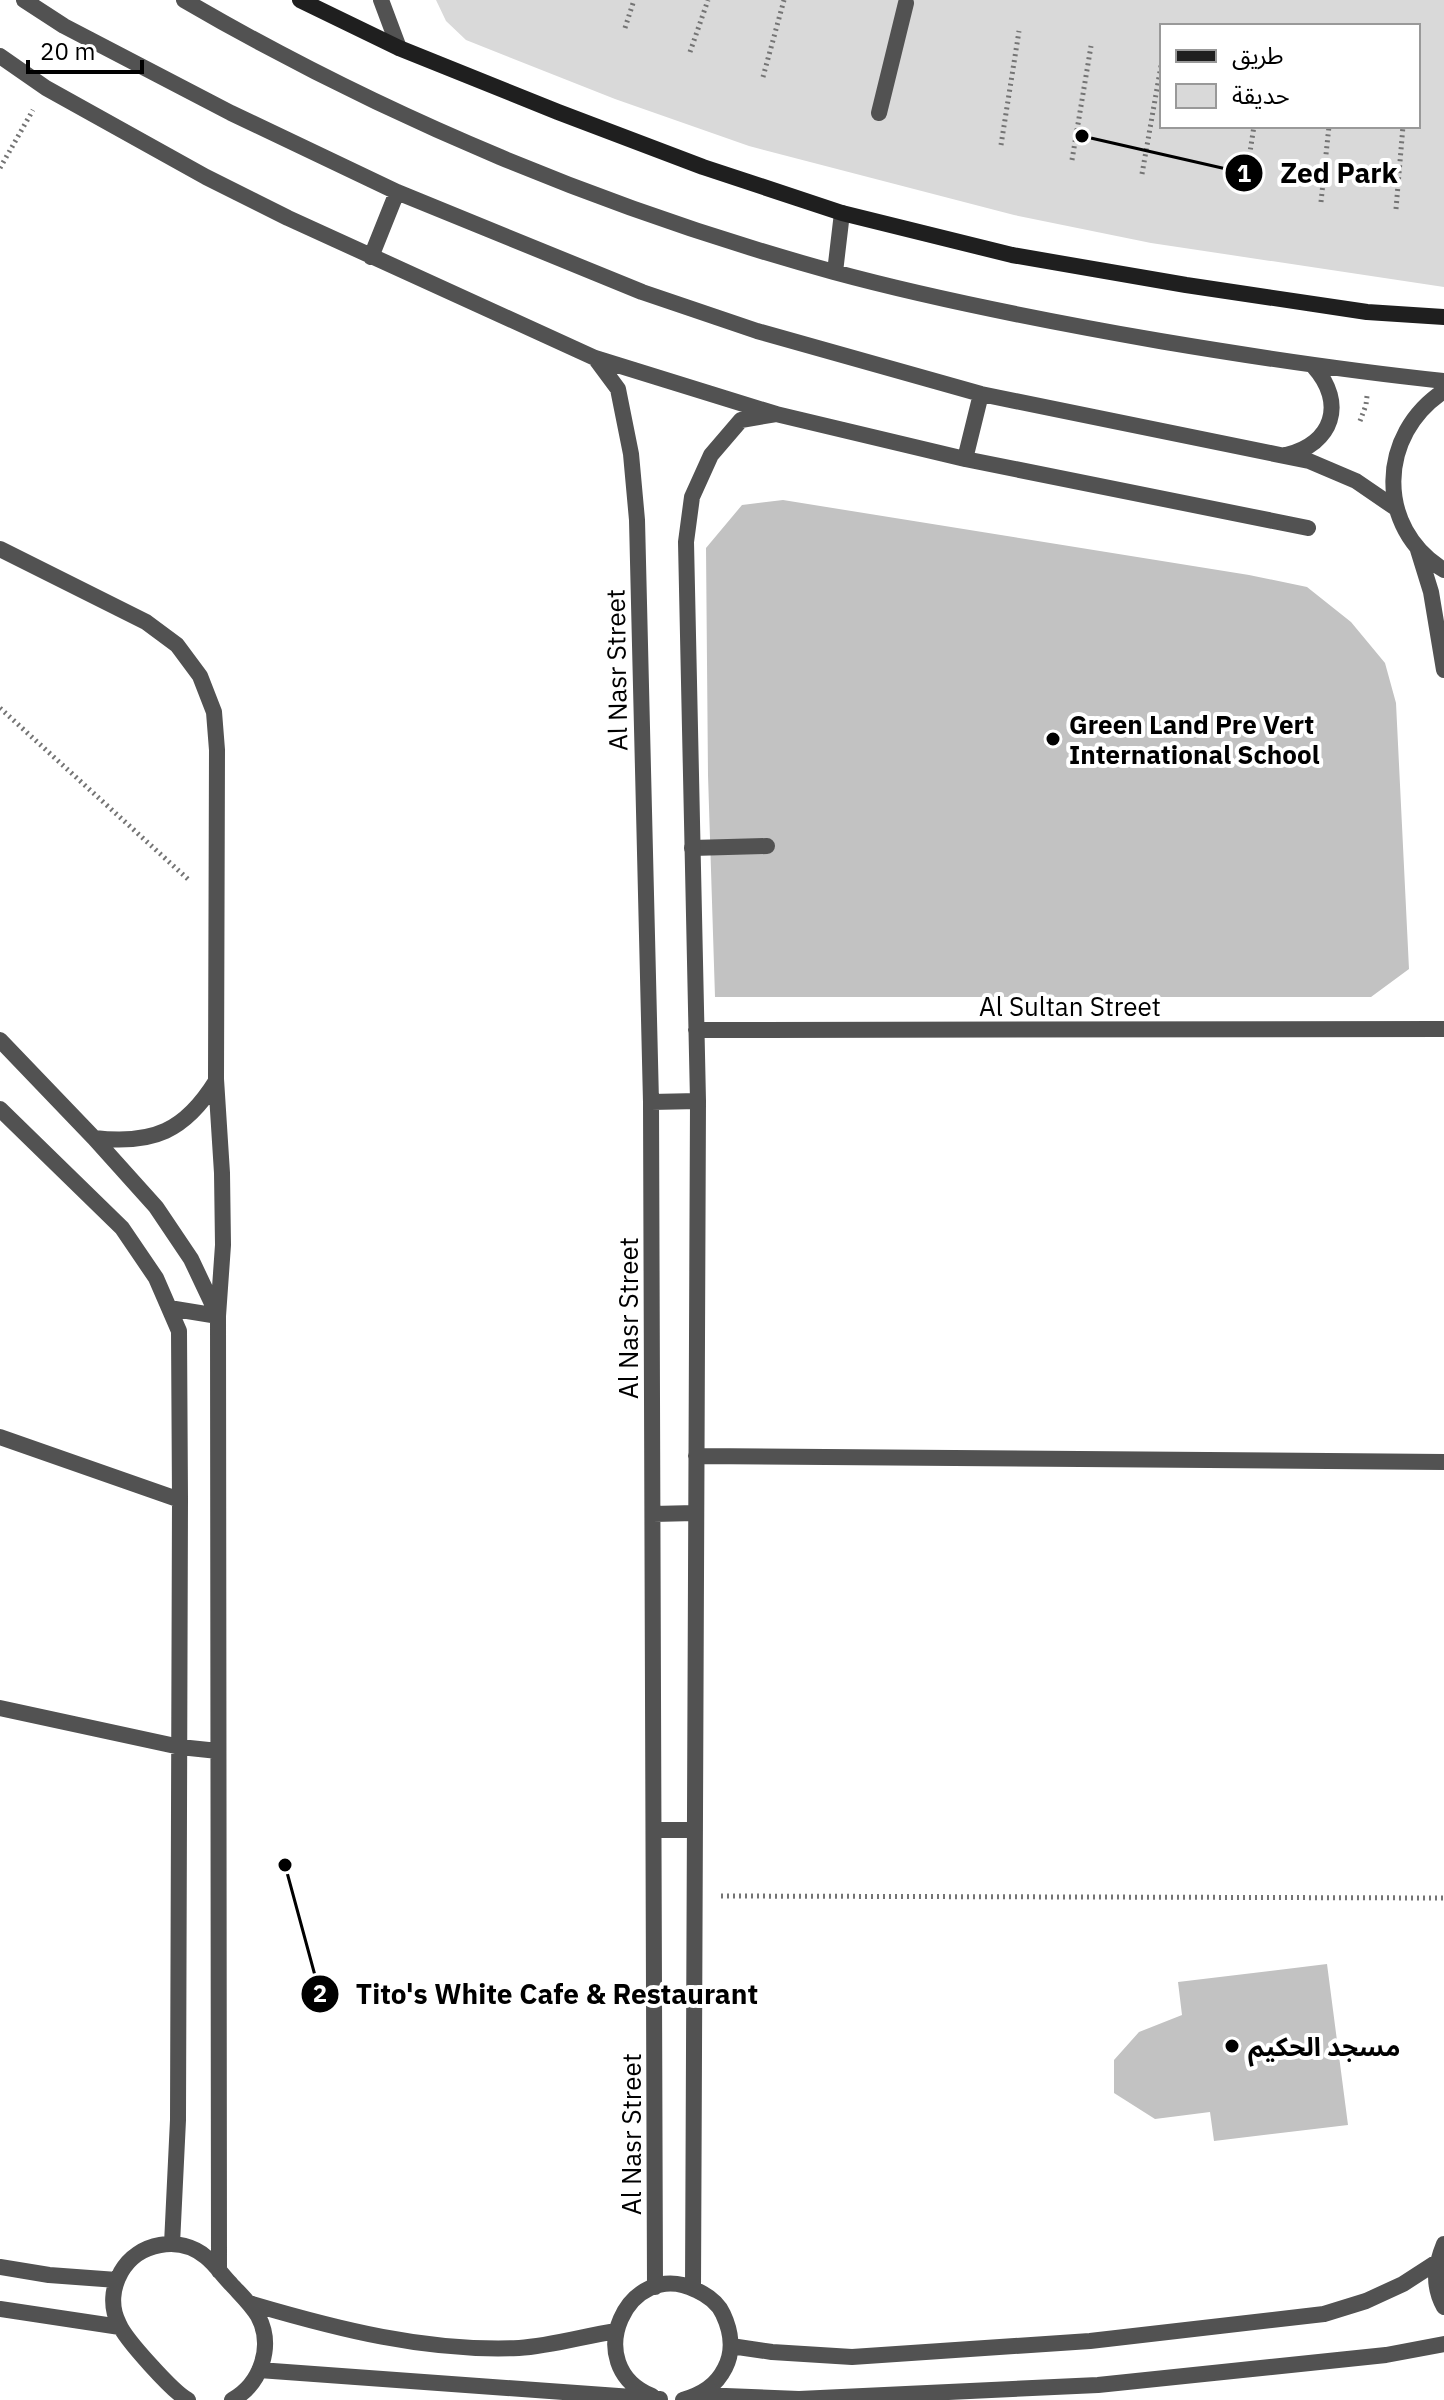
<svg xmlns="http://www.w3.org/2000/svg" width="1444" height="2400" font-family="'IBM Plex Sans','Noto Sans Arabic',sans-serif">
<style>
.green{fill:#d9d9d9;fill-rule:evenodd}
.building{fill:#c2c2c2}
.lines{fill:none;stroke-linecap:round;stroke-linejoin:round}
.path{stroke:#747474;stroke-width:5;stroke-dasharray:2 4;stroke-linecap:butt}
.lane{stroke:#525252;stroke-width:16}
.street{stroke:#525252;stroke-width:16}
.secondary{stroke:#1f1f1f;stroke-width:16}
.poi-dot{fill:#000;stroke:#fff;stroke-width:3}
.labels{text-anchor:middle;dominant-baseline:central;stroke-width:8;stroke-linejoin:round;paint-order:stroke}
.street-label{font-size:26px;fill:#000;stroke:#fff}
.poi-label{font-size:26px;font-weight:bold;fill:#000;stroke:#fff;text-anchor:start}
.leader{fill:none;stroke:#000;stroke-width:3}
.callout-dot{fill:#000;stroke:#fff;stroke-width:3}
.mark-label{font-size:24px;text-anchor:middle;font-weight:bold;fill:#fff}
.callout-label{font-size:28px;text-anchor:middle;font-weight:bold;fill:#000;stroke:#fff;stroke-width:8;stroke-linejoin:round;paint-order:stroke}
</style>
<rect width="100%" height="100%" fill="#fff"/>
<path class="green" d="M436 0H1444V287L1151 243 1014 215 749 146 615 99 466 40 446 21ZM1162 26H1418V126H1162Z"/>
<path class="building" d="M783 500 1249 575 1307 587 1351 622 1385 663 1396 703 1409 969 1371 997H715L708 775 706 548 742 505Z
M1327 1964 1348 2125 1214 2141 1210 2112 1155 2119 1114 2093V2060L1139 2032 1182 2015 1178 1982Z"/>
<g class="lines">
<path class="path" d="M625 28 634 0
M690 52 708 0
M763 77 784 0
M1001 145 1019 31
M1072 160 1091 46
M0 168 33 110
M1142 174 1162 60
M1244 191 1254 126
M1321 202 1329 126
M1396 209 1403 126
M1360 421 1366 405 1367 396
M0 708 190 881
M721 1896 1444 1898"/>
<path class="lane" d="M381 0 399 48
M879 113 906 3
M692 848 767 846"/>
<path class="street" d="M24 0 64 26 231 113 397 192 642 292 757 331 981 394 1309 461 1356 481 1397 509
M184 0C386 118 608 210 834 272 941 301 1051 322 1160 341 1255 357 1349 371 1444 381
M0 56 46 88 206 177 288 218 595 358 776 414 965 459 1308 528
M371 257 397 192
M835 272 842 213
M595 358 618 389 631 454 637 520 651 1102 655 2287
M1444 391C1378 434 1375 528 1444 570
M1286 455C1333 444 1346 403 1314 367
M965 459 981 394
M0 549 146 622 177 645 200 676 214 712 217 750 216 1079 222 1173 223 1245 218 1316 169 1308
M1418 550 1431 592 1444 670
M696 1030 1444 1029
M0 1040 94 1138 156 1207 191 1259 218 1316 219 2271
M651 1102 698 1101
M0 1109 122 1228 156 1278 179 1331 180 1500 178 2120 172 2244
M94 1138C153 1145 185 1131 216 1081
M0 1437 180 1500
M696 1456 1444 1462
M653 1514 695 1513
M0 1708 180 1747 218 1751
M654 1830H695
M1444 2244C1435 2266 1432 2285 1444 2307
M0 2267 49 2275 117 2280
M693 2288 698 1101 686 542 692 497 711 455 741 420 776 414
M249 2303C337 2329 426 2352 519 2348 551 2346 584 2336 616 2331
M0 2309 120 2327
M731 2346 772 2352 852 2357 1090 2341 1324 2314 1366 2301 1403 2284 1437 2262
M259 2370 660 2399
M700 2395 799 2399 1098 2385 1386 2355 1444 2344
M652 2396C578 2366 628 2256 696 2290 707 2295 718 2303 723 2314 731 2331 734 2351 725 2368 716 2386 702 2394 683 2400
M188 2400C174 2393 125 2339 119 2324 110 2307 112 2288 121 2272 138 2242 180 2235 206 2257 215 2264 222 2275 231 2284 240 2294 251 2304 258 2316 274 2346 261 2384 232 2400"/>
<path class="secondary" d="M300 0 399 48 558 112 703 167 842 213 1012 255 1186 285 1367 312 1444 317"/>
</g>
<g class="poi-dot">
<circle cx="1053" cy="739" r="8"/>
<circle cx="1232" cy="2046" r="8"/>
</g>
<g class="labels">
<g class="street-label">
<text transform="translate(616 670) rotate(-91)">Al Nasr Street</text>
<text x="1070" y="1006">Al Sultan Street</text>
<text transform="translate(628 1318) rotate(-90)">Al Nasr Street</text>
<text transform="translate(631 2134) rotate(-90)">Al Nasr Street</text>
</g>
<g class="poi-label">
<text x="1069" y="724">Green Land Pre Vert<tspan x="1069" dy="30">International School</tspan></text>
<text x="1248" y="2046">مسجد الحكيم</text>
</g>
</g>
<path class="leader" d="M1082 136L1244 173M285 1865L320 1994"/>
<g class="callout-dot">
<circle cx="1082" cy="136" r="8"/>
<circle cx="285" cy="1865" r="8"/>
<circle cx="1244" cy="173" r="20"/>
<circle cx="320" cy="1994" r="20"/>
</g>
<g class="mark-label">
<text x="1244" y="182">1</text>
<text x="320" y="2002">2</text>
</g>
<g class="callout-label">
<text x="1339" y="183">Zed Park</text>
<text x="557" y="2004">Tito's White Cafe &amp; Restaurant</text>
</g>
<rect x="1160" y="24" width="260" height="104" fill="#ffffff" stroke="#999999" stroke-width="2"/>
<rect x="1176" y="50" width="40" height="12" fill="#1f1f1f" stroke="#999999" stroke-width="2"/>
<text x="1232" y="64" font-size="24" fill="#000000">طريق</text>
<rect x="1176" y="84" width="40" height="24" fill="#d9d9d9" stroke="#999999" stroke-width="2"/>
<text x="1232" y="104" font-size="24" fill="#000000">حديقة</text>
<path d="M28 60v12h114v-12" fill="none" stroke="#000000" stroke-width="4"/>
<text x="40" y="60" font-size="24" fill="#000000" stroke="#ffffff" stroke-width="6" paint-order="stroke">20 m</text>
</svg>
